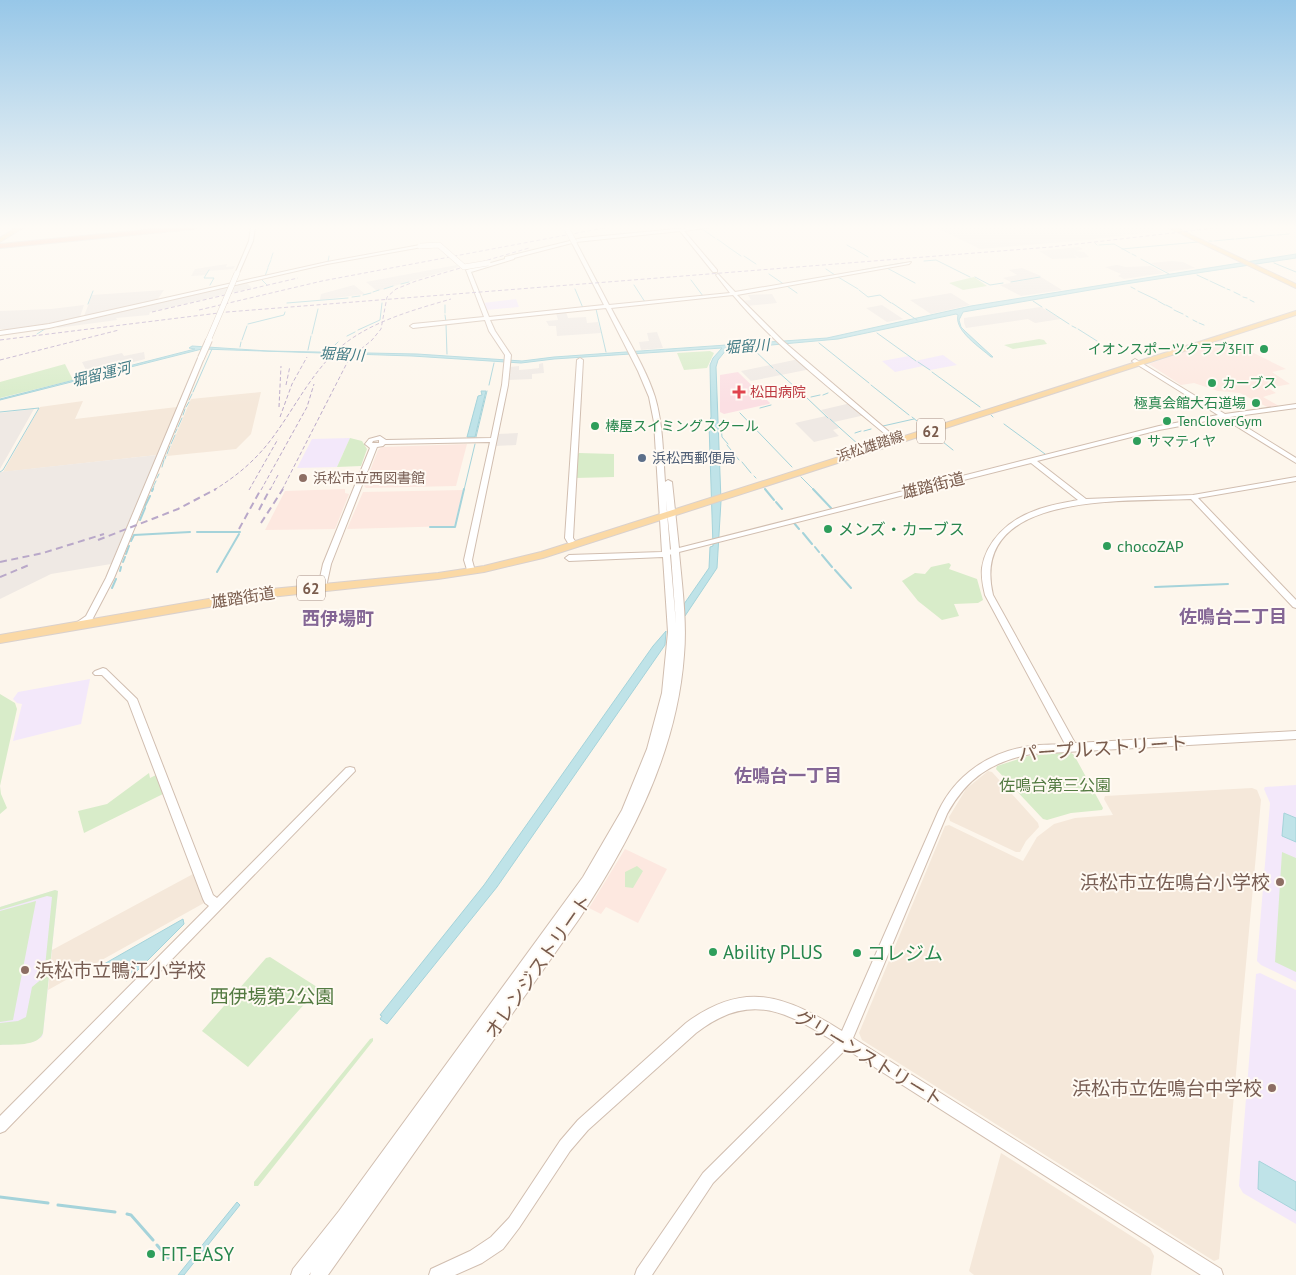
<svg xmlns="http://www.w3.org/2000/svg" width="1296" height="1275" font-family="'PT Sans','Noto Sans JP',sans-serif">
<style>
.residential{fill:#f5e8da}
.commercial{fill:#fde8e0}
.industrial{fill:#efe9e4}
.education{fill:#f3e8fa}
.medical{fill:#fbdfe3}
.green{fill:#d8ecc9}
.water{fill:#bfe3e8;stroke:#a5d3da}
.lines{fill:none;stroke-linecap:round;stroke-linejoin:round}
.stream-far2{stroke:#a5d3da;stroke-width:1}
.stream-far1{stroke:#a5d3da;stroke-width:2}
.stream{stroke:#a5d3da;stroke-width:3}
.minor-casing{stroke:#d1beb0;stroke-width:2}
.major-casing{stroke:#dad1cd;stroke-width:2}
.highway-casing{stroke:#dad1cd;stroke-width:2}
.minor{fill:#fff;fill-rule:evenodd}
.major{fill:#fbd9a5;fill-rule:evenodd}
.highway{fill:#f7b7a3;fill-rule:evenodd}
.rail-far1{stroke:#b9a8c9;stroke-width:1;stroke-dasharray:4 2.5;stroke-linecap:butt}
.rail{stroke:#b9a8c9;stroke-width:2;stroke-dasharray:7 4.5;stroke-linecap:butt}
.minor-bridge-far1-casing{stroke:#d1beb0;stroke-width:6;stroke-linecap:butt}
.minor-bridge-casing{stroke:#d1beb0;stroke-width:8;stroke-linecap:butt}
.minor-bridge-far1{stroke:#fff;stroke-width:5}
.minor-bridge{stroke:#fff;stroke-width:6}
.leisure-dot{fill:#2e9e5b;stroke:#fffaf3;stroke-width:2}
.health-dot{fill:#e0444e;stroke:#fffaf3;stroke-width:2}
.service-dot{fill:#5c6f8a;stroke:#fffaf3;stroke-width:2}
.education-dot{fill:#8d6e63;stroke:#fffaf3;stroke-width:2}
.labels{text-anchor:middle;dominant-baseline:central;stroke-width:4;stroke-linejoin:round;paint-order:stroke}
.far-leisure-label{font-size:14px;fill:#27864d;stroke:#fffaf3;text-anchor:start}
.far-health-label{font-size:14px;fill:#be3a42;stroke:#fffaf3;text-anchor:start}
.far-street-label{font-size:14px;fill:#7a5c4d;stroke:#fffaf3}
.far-service-label{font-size:14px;fill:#4e5e75;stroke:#fffaf3;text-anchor:start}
.far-education-label{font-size:14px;fill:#785e54;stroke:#fffaf3;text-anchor:start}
.far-water-label{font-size:15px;font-style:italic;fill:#437c86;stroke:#fffaf3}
.shield{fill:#fffaf3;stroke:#a28b7f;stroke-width:1}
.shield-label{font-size:15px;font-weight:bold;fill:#7a5c4d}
.street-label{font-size:16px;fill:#7a5c4d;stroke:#fffaf3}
.leisure-label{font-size:16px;fill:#27864d;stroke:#fffaf3;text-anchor:start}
.park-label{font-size:16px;fill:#537a41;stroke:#fffaf3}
.neighbourhood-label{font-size:18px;font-weight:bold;fill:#846695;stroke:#fffaf3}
.near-street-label{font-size:19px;fill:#7a5c4d;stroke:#fffaf3}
.near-education-label{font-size:19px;fill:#785e54;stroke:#fffaf3;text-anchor:end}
.near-leisure-label{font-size:19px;fill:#27864d;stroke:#fffaf3;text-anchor:start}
.near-park-label{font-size:19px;fill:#537a41;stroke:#fffaf3}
</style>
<rect width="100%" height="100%" fill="#fdf6ec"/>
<path class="residential" d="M261 392 251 434 236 449 167 456 191 399Z
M83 401 75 419 177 407 157 455 3 472 40 407Z
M988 771 992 772 1038 823 1039 827 1026 841 1020 852H1016L950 821 949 817 966 789Z
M1252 788 1257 790 1261 800 1219 1259 1214 1261 862 1040 859 1033 945 826 949 825 1023 861 1037 837 1054 824 1075 818 1113 815 1104 799 1105 796Z
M193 874 204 903 48 990 52 950Z
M1001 1153 1150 1248 1154 1256 1151 1275H974L969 1271Z"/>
<path class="commercial" d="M1222 339 1229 341 1286 369 1272 372 1290 384 1268 388 1276 393 1263 397 1281 407 1269 408 1240 393 1218 391 1194 383 1181 385 1149 364Z
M467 444 456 486 366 488 364 486 378 450 382 447Z
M345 489V493L349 494 335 529 265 530 285 491Z
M463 490 454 526 347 529 363 492Z
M625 849 667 869 638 923 606 907 601 914 589 908Z"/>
<path class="industrial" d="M935 227H1150L1155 229 1148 230 1152 232 1088 240 980 249Z
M1079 247 1083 249 1076 251 1084 252 1089 257 1079 258 1073 254 1077 258 1052 259 1039 251Z
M1172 261 1183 262 1195 268 1167 272 1151 263Z
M227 264 226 267 235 266 233 269 208 271 206 275 191 276 195 269Z
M457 265 458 267 449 270 377 291 366 282Z
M1117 265 1126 267 1151 266 1164 273 1124 279 1118 276 1121 274 1105 267Z
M1022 268 1041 276 1011 282 1003 278 1017 275 1009 270Z
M1041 277 1062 290 1021 296 1000 285Z
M246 282 252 288 150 312 149 315 116 318 117 320 57 328 59 325Z
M354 285 365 294 320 300 321 294Z
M164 290 157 300 84 316 92 295Z
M951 293 970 305 931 314 910 300Z
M772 294 777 303 746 306 740 301 751 300 748 295Z
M84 305 80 317 14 330 0 329V311L51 309Z
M882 305 903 319 887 322 866 308Z
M1041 307 1061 319 1035 323 1028 319 966 328 964 323V318Z
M566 312 568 318 586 317 587 323 598 322 601 333 557 336 556 326H549L546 321 558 320 556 313Z
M657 332 663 348 641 350 639 342 649 341 647 333Z
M144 352 145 359 88 374 82 362 122 353 124 356Z
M799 359 811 369 751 381 741 371Z
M543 363 544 373 532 374V379L508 380 509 367 519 366V370L531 369 539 368V364Z
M851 403 865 415 834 422 830 419 839 428 833 430 839 436 814 442 795 423 826 416 829 418 821 410Z
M34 409 0 469V413Z
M518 433 516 445 495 446 497 434Z
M157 455 111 564 51 574 0 599V472Z"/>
<path class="education" d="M516 299 519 307 486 310 483 303Z
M943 355 957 365 930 370 923 366 895 372 882 361 909 356 915 361Z
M350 438 337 467 297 468 312 439Z
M90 679 81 724 13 741 22 704 17 703 13 699 18 692Z
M1296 785V982L1261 965 1257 961 1270 803 1264 789 1265 787Z
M55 890 58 891 43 1033 42 1037 33 1042 0 1045V907Z
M1260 973 1296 990V1224L1243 1193 1239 1186 1256 974Z"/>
<path class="medical" d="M738 372 770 403 769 404 724 414 720 412V375Z"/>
<path class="green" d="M974 277 987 286 963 290 949 283Z
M1039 339 1044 340 1047 344 1013 349 1004 345Z
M710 351 714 353 707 368 684 370 677 353Z
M65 364 73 380 0 398V382Z
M350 438 362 441 367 449 361 466 337 467Z
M579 453 614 454V477L575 478 577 455Z
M949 563 951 565 949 569 977 579 983 600 978 603 954 604 959 616 942 620 918 601 902 581 915 573 925 574 931 567Z
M0 694 15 703 17 709 0 786 1 794 7 808 0 814Z
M1070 752 1074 755 1103 808 1102 810 1071 813 1047 820 1043 819 996 769 997 766 1028 756Z
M149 773 150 778 156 775 163 794 84 833 78 811 107 804Z
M1282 852 1296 858V972L1275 962Z
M637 866 643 871 633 888 625 887V872Z
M55 890 58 891 43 1033C38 1047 13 1044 0 1045V1023L18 1021 26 1017 32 987 44 977 52 897 47 896 0 910V907Z
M36 901 13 1020 0 1022V911Z
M270 957 317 987V990L248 1067 202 1031 266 958Z
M373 1038V1041L258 1186H254V1182L370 1039Z"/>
<path class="water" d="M1296 254V258L1125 284 963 312 959 320 961 327 966 332 993 357H991C981 348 954 331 958 315L956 314 838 339 727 349 718 360 716 367 721 501 717 568 685 616 684 604 709 568 710 547 713 546 709 424 711 417 710 365 713 358 722 348 554 359 521 363 412 356 202 349 0 400V399L195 349 189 348 192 346 268 351 417 354 522 361 554 357 827 338 971 306Z
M481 391H486L475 437H467L478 396 482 395Z
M666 631 665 645 497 887 387 1024 380 1019 382 1016 380 1015 484 885 653 646Z
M1284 813 1296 818V842L1282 836Z
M183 919 184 924 127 981 104 964Z
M1259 1161 1296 1182V1211L1258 1189Z
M237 1202 240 1205 184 1275H178Z"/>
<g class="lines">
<path class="stream-far2" d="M702 229 715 238
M1277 235 1289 234
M717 239 741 256
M1236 239 1275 235
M1209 241H1212
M1214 241 1234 239
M1095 243 1097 245
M847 245 852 248
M1099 245 1114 244 1130 253
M853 248 868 257
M1122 249 1198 242
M1132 254 1136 256
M744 256 756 264
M271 259 273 253
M1141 259 1169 274
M924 261 936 260 970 277
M328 262 329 256
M1274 263 1296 272
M268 267 271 260
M887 268 915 283
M826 269 835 275
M209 270 204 278H214L210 285
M862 270 903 263
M847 273 859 271
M769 274 785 285
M1197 275 1208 280
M265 276 268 268
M838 277 858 289
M975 277 990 285 1003 283
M261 279 267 285
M691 280 703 296
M1210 281 1225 288
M1011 282 1040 277
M401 284 409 282
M634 285 645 302
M787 286 797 293
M1131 287 1135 289
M384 289 393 286
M575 289 583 308
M1227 289 1230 290
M859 290 868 297 880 295 891 303
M1138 291 1157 300
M373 292 379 290
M1234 292 1240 295
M363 295 371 293
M352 297 360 296
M1243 297 1247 298
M1250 300 1254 302
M1033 301 1042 307
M1158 301 1165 305
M287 303 348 298
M892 303 917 320
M88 304 93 291
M445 305V313
M1166 305 1172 308
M596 309 606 352
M1046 309 1069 324
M1174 310 1183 314
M445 315 446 322
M1186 316 1188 317
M1193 320 1197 322
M1199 323 1204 325
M248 324 284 315 285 312
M446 324 447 354
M1072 326 1076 328
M1078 329 1097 341
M358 330 380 320 382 303
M877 333 916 361
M37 334 48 327
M312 334 318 309
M347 336 355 332
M242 340 247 326
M819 343 869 383
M334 346 338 342
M240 347 241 342
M752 348 773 368
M308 350 311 336
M329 351 333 347
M918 362 930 370
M776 370 805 396
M932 372 980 407
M489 385 494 363
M871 385 909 415
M193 392 212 349
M823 395 828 393
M811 397 820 395
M807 398 828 418
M189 400 192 394
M186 407 189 402
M760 408 771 405
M0 412 39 408 3 470 0 472
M740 413 792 467
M183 415 185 409
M991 415 993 417
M912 417 922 425
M830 419 859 445
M1004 424 1045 454
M721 426 722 437 728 444
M883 426 914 419
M178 427 182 418
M864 431 871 429
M175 433 177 429
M855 433 861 431
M933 434 953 450
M476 437 487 391
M171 444 175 435
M727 445 739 460
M167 454 170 446
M165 459 166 456
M742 462 751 473
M162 467 164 460
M754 476 756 478
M801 477 814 490
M157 478 159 474
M154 485 156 481
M152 490 154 486
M464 490 475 444"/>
<path class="stream-far1" d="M765 489 774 500
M813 489 831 508
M152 491 153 489
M776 502 782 509
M145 506 150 496
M140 520 145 508
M794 523 799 529
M430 527H455L464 489
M197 532H240
M803 533 812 544
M134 535 190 532
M131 541 134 535
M815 547 819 552
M126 554 129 546
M822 555 832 567
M123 562 125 557
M835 570 851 588
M120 571 121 567
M217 572 239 534
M1155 587 1228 584
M112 588 116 579"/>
<path class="stream" d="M0 1197 48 1203
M58 1205 115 1212
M127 1214 131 1215 153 1240
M157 1245 168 1258"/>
<defs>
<path id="minor" d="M251 227H255L253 241 239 273 235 274 249 241Z
M697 227H712L684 231 717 270V272H713L680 231 576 242 609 305 730 293 716 275 718 274 735 292 911 262 909 264 737 295 783 341 901 442 898 444 896 443C840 396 780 351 733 295L611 308C625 335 646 368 655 397 663 424 663 454 665 482L668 480 672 482 679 548 1159 426 1218 415 1133 362 1132 361 1135 359 1225 414 1296 404V408L1230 417 1296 458V463L1223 418 1159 430 1037 461 1086 499 1193 495 1296 477V481L1198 498 1296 600V608L1293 607 1191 499C1129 502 968 490 993 595L1075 743 1296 731V739L1031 754C991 762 967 778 947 814L853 1038 1221 1269 1223 1275H1201L846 1049 713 1183 652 1275H635L637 1269 703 1173 835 1042C784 1010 749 992 696 1033L588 1130 570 1151 519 1228 503 1249 482 1263 455 1275H429L431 1269 470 1251 491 1237 509 1218 560 1141 578 1120 686 1023C745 979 786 996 842 1031L938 812C955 775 990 751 1031 746 1042 744 1054 745 1065 744L985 595C983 586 981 578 982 568 986 541 1009 520 1034 511 1048 505 1064 503 1078 500L1031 463 679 552C682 586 687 621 684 655 677 752 632 838 579 919L328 1275H310L311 1272 309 1275H291L293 1269 339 1211 583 877 622 810 647 749 662 693 668 632 663 557 569 561 565 558 569 555 662 552 654 422 649 397 638 371 606 308 490 320 495 331 511 355 508 385 472 560 475 571 474 573H468L464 560 490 442 385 444 383 446 377 447 331 564 326 587 325 589H319L318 587 323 564 370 448 365 444 369 439 380 436 386 440 491 438 502 385 505 355 489 331 485 320 413 328 410 326 413 324 484 317 466 270 505 259V257L582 238ZM572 243 604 305 489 317 471 272 514 259V258ZM379 440V443H372L373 441ZM666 500 671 549 670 550ZM671 554 676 624 670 555Z
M420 245 422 247 327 264 49 328 0 335V331L49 324 327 262Z
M201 356 204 358 114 578 92 620 80 627H74L73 625 86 616 106 578 198 358Z
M580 358 583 360 573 538 575 541 571 543H568L565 538 577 360Z
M103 668 106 669 137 699 213 895 217 898 346 768 350 767 354 768 355 771 5 1131 0 1133V1116L209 906 205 903 203 899 128 701 102 675H95L93 673 95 671Z"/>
<path id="major" d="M17 227H24L0 242V238Z
M1167 227H1174L1296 284V288Z
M1296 311V315L543 558 484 572 438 579 261 598 0 643V635L261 590 438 573 484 566 541 552Z"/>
<path id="highway" d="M175 227H197L194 229 0 248V244Z"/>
</defs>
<use href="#minor" class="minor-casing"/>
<use href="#major" class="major-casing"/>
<use href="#highway" class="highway-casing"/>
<use href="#minor" class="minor"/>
<use href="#major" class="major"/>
<use href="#highway" class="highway"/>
<path class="rail-far1" d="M199 310 322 281 609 227
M152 312 298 278
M0 340 227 312 1051 247 1225 227
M0 360 119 330
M286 385 290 366
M279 407 281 366
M280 417 292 384 307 357
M214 490C237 476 257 459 273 437 293 410 308 380 331 356 361 324 410 311 451 299
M249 490 278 439
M261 490 307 407 314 384
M270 490 278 475
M282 490 349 359 372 340 381 329 387 297 396 289 416 281 529 248"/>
<path class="rail" d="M259 510 270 489
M261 523 283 489
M239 529 261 489
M98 540 178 509 216 489
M0 562 43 553 104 534
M0 577 29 565"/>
<defs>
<path id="minor-bridge-far1" d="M566 227 574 242
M420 246 439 245 464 267 488 263
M208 341 237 273"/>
<path id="minor-bridge" d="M201 358 209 340"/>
</defs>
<use href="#minor-bridge-far1" class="minor-bridge-far1-casing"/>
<use href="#minor-bridge" class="minor-bridge-casing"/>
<use href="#minor-bridge-far1" class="minor-bridge-far1"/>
<use href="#minor-bridge" class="minor-bridge"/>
</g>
<linearGradient id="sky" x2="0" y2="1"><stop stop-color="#97c7e8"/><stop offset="0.56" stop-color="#fefbf6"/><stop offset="1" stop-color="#fefbf6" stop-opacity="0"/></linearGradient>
<rect width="1296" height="405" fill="url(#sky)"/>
<g class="leisure-dot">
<circle cx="1264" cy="349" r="5"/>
<circle cx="1212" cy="383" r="5"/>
<circle cx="1256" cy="403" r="5"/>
<circle cx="1167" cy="421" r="5"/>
<circle cx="595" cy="426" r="5"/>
<circle cx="1137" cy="441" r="5"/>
<circle cx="828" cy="529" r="5"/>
<circle cx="1107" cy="546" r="5"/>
<circle cx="713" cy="952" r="5"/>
<circle cx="857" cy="953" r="5"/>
<circle cx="151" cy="1254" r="5"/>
</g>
<path class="health-dot" d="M736.5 384.5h5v5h5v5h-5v5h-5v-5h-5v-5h5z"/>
<circle class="service-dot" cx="642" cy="458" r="5"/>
<g class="education-dot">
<circle cx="303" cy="478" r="5"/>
<circle cx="1280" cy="882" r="5"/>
<circle cx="25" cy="970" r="5"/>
<circle cx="1272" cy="1088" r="5"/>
</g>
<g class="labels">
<g class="far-leisure-label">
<text x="1254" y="349" text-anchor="end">イオンスポーツクラブ3FIT</text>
<text x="1222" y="383">カーブス</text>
<text x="1246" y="403" text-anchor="end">極真会館大石道場</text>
<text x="1177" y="421">TenCloverGym</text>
<text x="605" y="426">棒屋スイミングスクール</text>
<text x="1147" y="441">サマティヤ</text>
</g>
<g class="far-health-label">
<text x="750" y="392">松田病院</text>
</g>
<g class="far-street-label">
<text transform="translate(870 446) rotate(-18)">浜松雄踏線</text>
</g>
<g class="far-service-label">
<text x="652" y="458">浜松西郵便局</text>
</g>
<g class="far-education-label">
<text x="313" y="478">浜松市立西図書館</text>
</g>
<g class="far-water-label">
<text transform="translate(747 346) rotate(-4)">堀留川</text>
<text transform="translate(342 354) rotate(3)">堀留川</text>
<text transform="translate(101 374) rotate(-14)">堀留運河</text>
</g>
<g class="shield">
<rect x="917" y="418.5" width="28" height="25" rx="4"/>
<rect x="297" y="575.5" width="28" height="25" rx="4"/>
</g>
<g class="shield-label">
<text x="931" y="431">62</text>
<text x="311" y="588">62</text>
</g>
<g class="street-label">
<text transform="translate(933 485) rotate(-14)">雄踏街道</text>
<text transform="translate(243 597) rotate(-9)">雄踏街道</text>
</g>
<g class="leisure-label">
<text x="838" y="529">メンズ・カーブス</text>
<text x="1117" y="546">chocoZAP</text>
</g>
<g class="park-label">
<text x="1055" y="785">佐鳴台第三公園</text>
</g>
<g class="neighbourhood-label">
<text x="1233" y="616">佐鳴台二丁目</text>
<text x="338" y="618">西伊場町</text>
<text x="788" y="775">佐鳴台一丁目</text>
</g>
<g class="near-street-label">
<text transform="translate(1103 748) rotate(-4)">パープルストリート</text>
<text transform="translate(538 966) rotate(-55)">オレンジストリート</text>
<text transform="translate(869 1058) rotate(31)">グリーンストリート</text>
</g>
<g class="near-education-label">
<text x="1270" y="882">浜松市立佐鳴台小学校</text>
<text x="35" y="970" text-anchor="start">浜松市立鴨江小学校</text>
<text x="1262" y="1088">浜松市立佐鳴台中学校</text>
</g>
<g class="near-leisure-label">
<text x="723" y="952">Ability PLUS</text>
<text x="867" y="953">コレジム</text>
<text x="161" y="1254">FIT-EASY</text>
</g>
<g class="near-park-label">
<text x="272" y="996">西伊場第2公園</text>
</g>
</g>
</svg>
